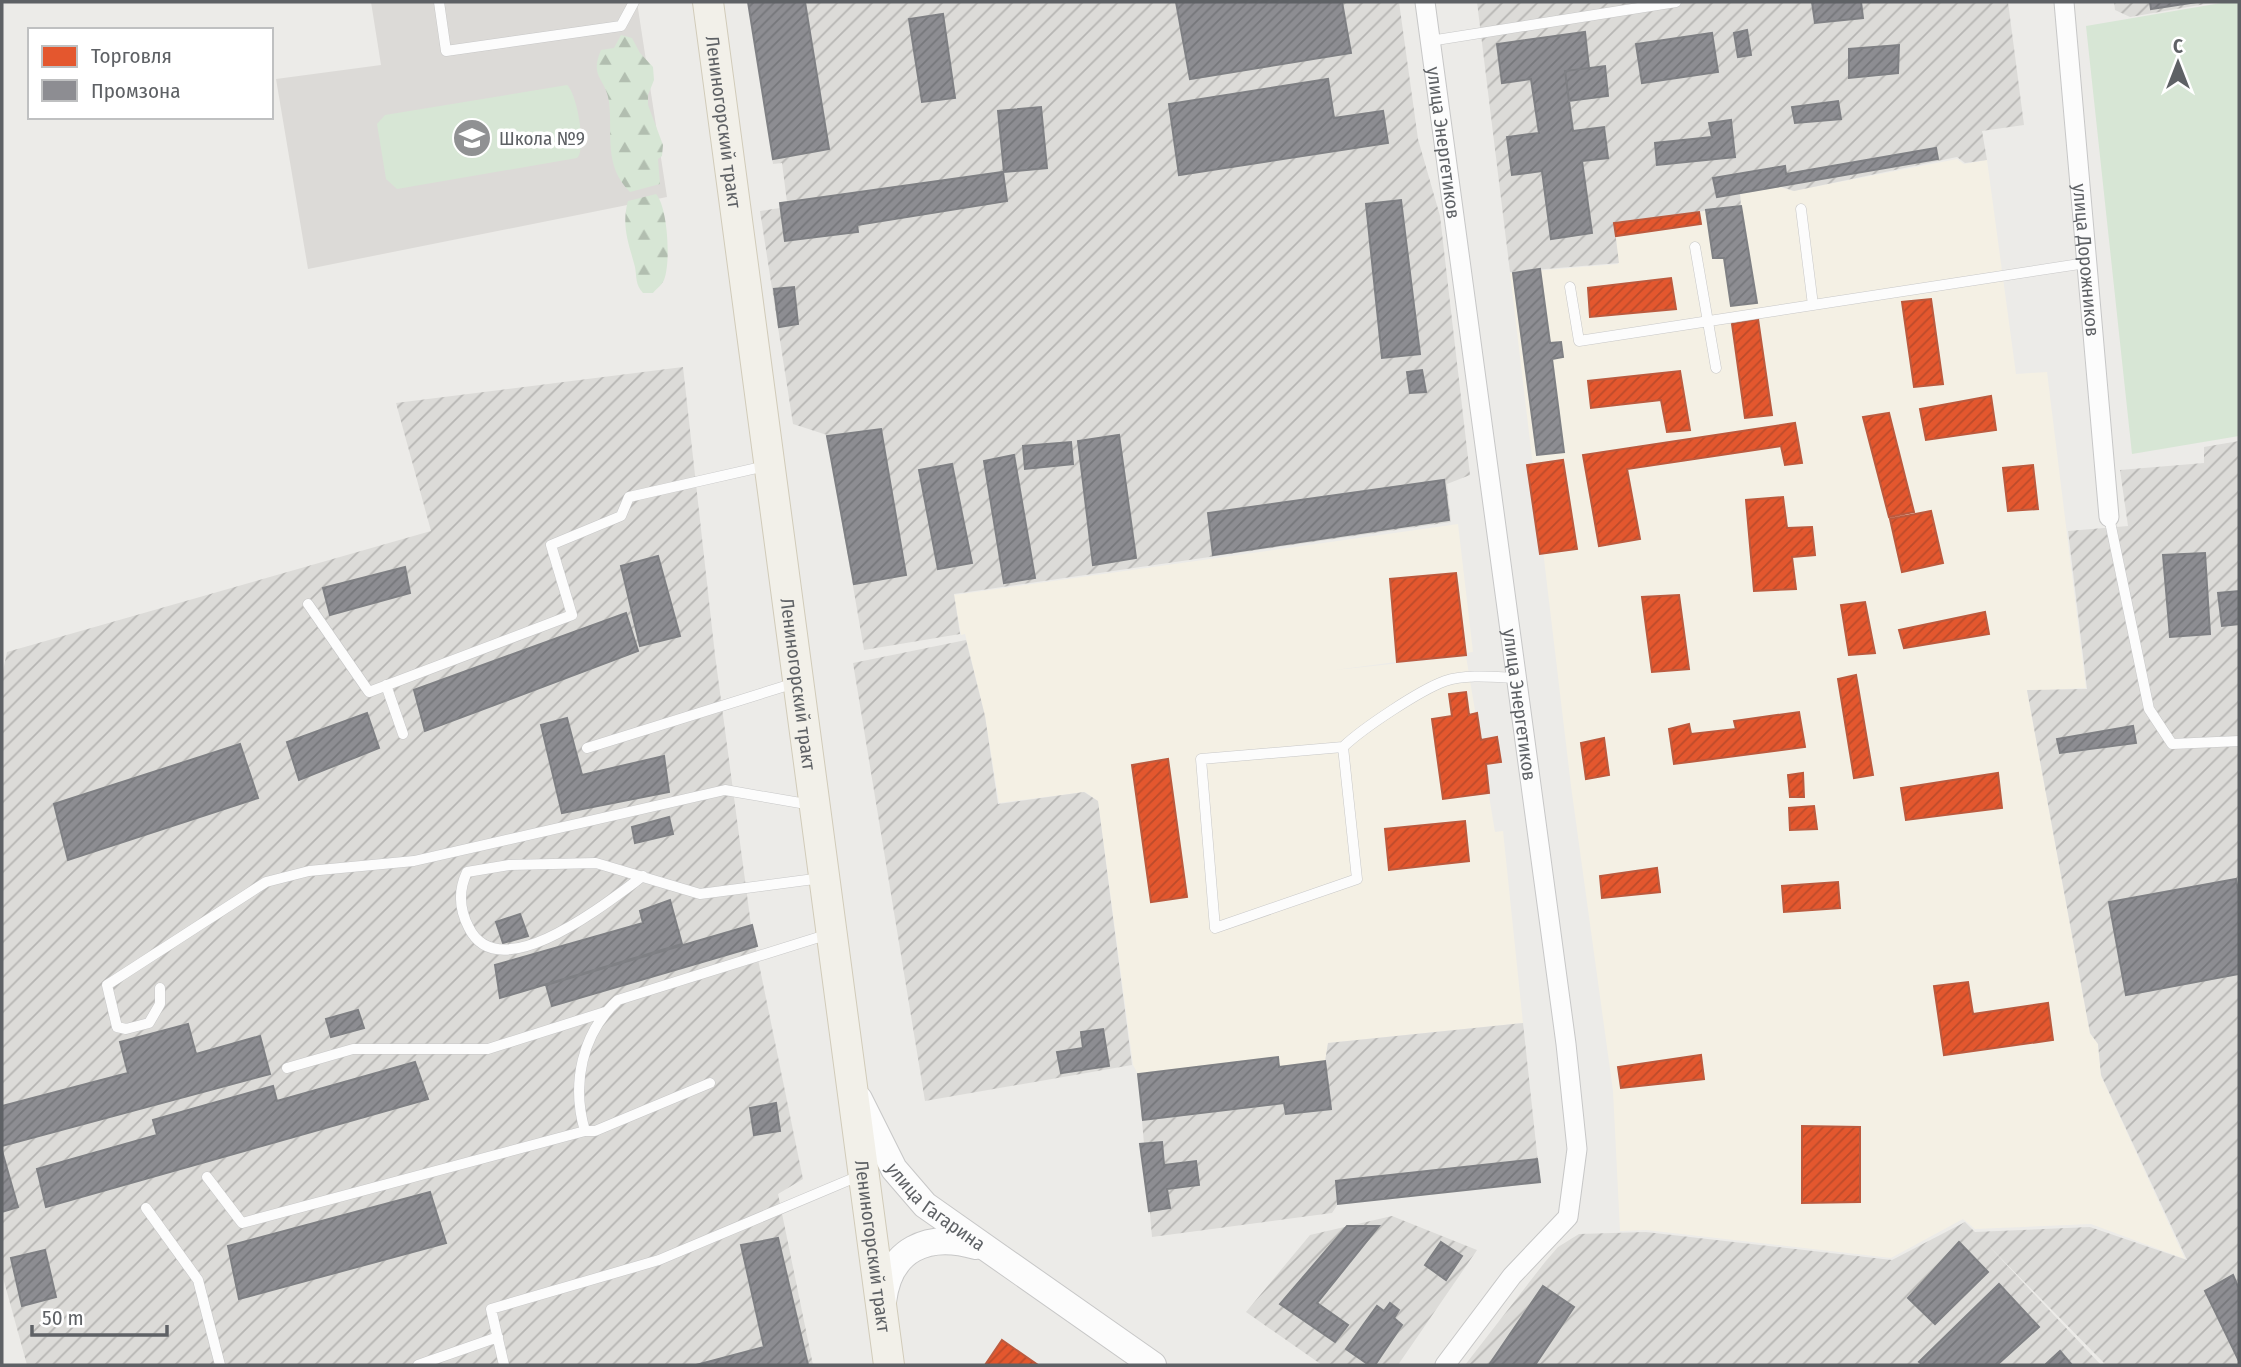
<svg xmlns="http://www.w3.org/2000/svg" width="2241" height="1367" font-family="'Fira Sans Condensed',sans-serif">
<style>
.commercial{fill:#f4f0e4}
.industrial{fill:url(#industrial-furrows)}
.education{fill:#dcdad7}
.green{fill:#d7e6d5}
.forest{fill:url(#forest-firs)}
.shops{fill:url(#shops-hatch);stroke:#bc5a3e;stroke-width:2}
.industry{fill:url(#industry-hatch);stroke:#7f8084;stroke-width:2}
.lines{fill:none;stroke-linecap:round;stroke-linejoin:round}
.lane-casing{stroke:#c7c7c7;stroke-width:11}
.street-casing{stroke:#c7c7c7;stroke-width:21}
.secondary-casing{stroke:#c7c7c7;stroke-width:28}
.primary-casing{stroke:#d1cbb9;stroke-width:32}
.lane{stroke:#fcfcfc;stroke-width:10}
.street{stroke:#fcfcfc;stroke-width:19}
.secondary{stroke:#fcfcfc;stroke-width:26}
.primary{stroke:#f2f0e9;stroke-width:30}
.labels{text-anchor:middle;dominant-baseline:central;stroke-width:7;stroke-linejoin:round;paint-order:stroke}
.street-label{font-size:19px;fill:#5e6165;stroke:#fff}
.poi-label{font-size:19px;fill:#5e6165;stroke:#fff;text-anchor:start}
</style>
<defs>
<pattern id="industrial-furrows" width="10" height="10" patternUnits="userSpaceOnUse" patternTransform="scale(1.75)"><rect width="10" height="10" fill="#dcdbd8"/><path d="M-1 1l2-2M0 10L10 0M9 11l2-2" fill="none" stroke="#b6b5b3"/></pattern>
<pattern id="forest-firs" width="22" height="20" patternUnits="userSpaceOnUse" patternTransform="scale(1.75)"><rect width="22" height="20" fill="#d7e6d5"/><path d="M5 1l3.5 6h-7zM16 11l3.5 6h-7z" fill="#b2beb0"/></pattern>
<pattern id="shops-hatch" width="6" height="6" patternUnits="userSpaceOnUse" patternTransform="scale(1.75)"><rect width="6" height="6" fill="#e4572e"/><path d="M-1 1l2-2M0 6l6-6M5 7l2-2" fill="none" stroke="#bc4b2b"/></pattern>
<pattern id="industry-hatch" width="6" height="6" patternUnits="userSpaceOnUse" patternTransform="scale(1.75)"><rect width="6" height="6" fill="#8d8d92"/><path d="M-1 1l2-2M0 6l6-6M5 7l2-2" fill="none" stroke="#76777b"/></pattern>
</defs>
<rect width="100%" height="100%" fill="#ecebe8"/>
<path class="commercial" d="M1957 159 1964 164 1987 160 2016 374 2047 372 2086 688 2027 691 2090 1034 2098 1044 2101 1076 2185 1259 2091 1224 1975 1229 1963 1219 1891 1258 1646 1230 1620 1231 1613 1091 1571 786 1510 273 1618 264 1615 223 1741 206 1740 194 1779 187 1793 191Z
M1458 524 1473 652 1335 670 1466 656 1495 832 1503 831 1523 1023 1328 1043 1325 1061 1279 1067 1278 1057 1138 1074 1133 1065 1098 801 1085 792 999 803 985 716 965 634 961 635 954 595Z"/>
<path class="industrial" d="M753 2H1399L1418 139 1440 216 1470 475 1447 484 1451 522 954 594 960 634 864 650 827 435 793 424 760 211 780 208 787 202 782 163 773 164Z
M1477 2H2008L2024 125 1982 131 1987 160 1965 163 1957 157 1794 191 1779 186 1740 193 1741 206 1614 223 1619 263 1510 272Z
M2114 2H2217L2130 17 2115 10Z
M683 367 715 655 751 925 803 1179 778 1194 813 1365H27L2 1274V676L7 652 431 531 396 403Z
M2239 441V1365H2106L1986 1243 2101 1365H1465L1545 1262 1558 1247 1579 1234 1646 1232 1892 1260 1965 1222 1975 1232 2090 1227 2187 1260 2101 1075 2098 1044 2090 1033 2027 690 2087 689 2068 531 2128 526 2120 470 2204 463V447Z
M966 640 985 716 998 804 1084 792 1098 801 1132 1065 925 1101 853 663Z
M1523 1023 1540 1181 1338 1204 1332 1213 1152 1237 1138 1074 1278 1057 1279 1067 1325 1062 1328 1043Z
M1392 1216 1477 1250 1398 1365H1322L1246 1312 1310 1235Z"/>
<path class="education" d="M371 2H637L667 197 308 269 276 79 381 65Z"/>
<path class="green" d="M2227 2H2239V436L2132 454 2086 26Z
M567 85C577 93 587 149 577 158L397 189 386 179 377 124 385 115Z"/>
<path class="forest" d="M621 35 632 38 640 53 653 67 654 80 648 95V105L663 145 662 156 658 159 660 184 630 192C603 165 613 135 609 102 606 78 589 78 601 50L614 48Z
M656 194C668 207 671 263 664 280 662 285 656 289 653 293H643C635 284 637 278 635 267 629 244 621 226 628 201Z"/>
<path class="shops" d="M1699 212 1701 224 1616 236 1614 223Z
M1671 278 1676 309 1590 317 1588 288Z
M1931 299 1943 384 1914 387 1902 302Z
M1758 319 1772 415 1745 418 1732 324Z
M1680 371 1690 430 1667 432 1661 400 1591 408 1588 381Z
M1991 396 1996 430 1926 440 1920 409Z
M1889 413 1914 512 1889 517 1863 417Z
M1795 423 1802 463 1785 465 1781 446 1627 469 1640 539 1599 546 1583 455Z
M1563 460 1577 549 1540 554 1527 465Z
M2033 465 2038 509 2008 511 2003 468Z
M1783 497 1787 528 1812 527 1815 555 1792 557 1796 589 1754 591 1746 500Z
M1931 511 1943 563 1902 572 1890 519Z
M1456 573 1466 655 1397 662 1390 579Z
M1679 595 1689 669 1652 672 1642 597Z
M1865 602 1875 653 1849 655 1841 605Z
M1985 612 1989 634 1904 648 1899 630Z
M1856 675 1873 775 1854 778 1838 679Z
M1466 692 1469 715 1477 713 1481 740 1497 737 1501 762 1486 764 1489 793 1443 799 1432 719 1452 716 1449 694Z
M1799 712 1805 747 1674 764 1669 729 1689 724 1691 734 1736 729 1734 721Z
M1604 738 1609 775 1586 779 1581 743Z
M1168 759 1187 897 1151 902 1132 765Z
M1803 773 1804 797H1790L1788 775Z
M1998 773 2002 808 1906 820 1901 788Z
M1814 806 1817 829 1790 830 1789 808Z
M1465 821 1469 861 1389 870 1385 829Z
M1657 868 1660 892 1602 898 1600 876Z
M1838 882 1840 908 1784 912 1782 886Z
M1968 982 1973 1014 2048 1003 2053 1040 1944 1055 1934 986Z
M1701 1055 1704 1079 1621 1088 1618 1067Z
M1802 1126 1860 1127V1202L1802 1203Z
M1002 1340 1038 1365H985Z"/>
<path class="industry" d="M748 2H805L829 149 773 159Z
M1176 2H1342L1351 53 1190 79Z
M1812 2H1861L1863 18 1815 23Z
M2150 2H2197L2151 9Z
M943 14 955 98 922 102 909 19Z
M1747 30 1751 55 1738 57 1734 33Z
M1585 32 1589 68 1565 71 1573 131 1604 127 1608 158 1582 161 1592 233 1551 239 1542 171 1512 175 1507 137 1539 133 1531 79 1502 83 1497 44Z
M1712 33 1718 72 1642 83 1636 44Z
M1899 45 1898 73 1849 78V49Z
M1605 66 1608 96 1569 101 1565 71Z
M1328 79 1334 118 1383 111 1388 143 1179 175 1169 104Z
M1838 101 1841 119 1795 123 1792 107Z
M1041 107 1047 168 1004 172 998 111Z
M1731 120 1735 157 1657 165 1655 143 1712 137 1709 123Z
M1936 148 1938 159 1717 197 1713 178 1785 166 1786 174Z
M1003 172 1007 201 857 225 858 232 785 241 780 203Z
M1401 200 1420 354 1382 358 1366 204Z
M1741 206 1757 303 1731 306 1724 258H1713L1706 210Z
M1540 269 1550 343 1561 342 1563 357 1552 359 1564 452 1537 455 1513 273Z
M794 287 798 324 779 327 774 289Z
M1422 370 1426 392 1410 393 1407 372Z
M881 429 906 575 854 584 827 436Z
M1119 435 1136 558 1093 565 1078 441Z
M1071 442 1073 464 1025 469 1023 446Z
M1014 455 1035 578 1004 583 984 461Z
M952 464 972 563 938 569 919 470Z
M1444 480 1449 520 1213 555 1208 513Z
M2205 553 2210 634 2170 637 2163 555Z
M658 556 680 636 640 646 621 566Z
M405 567 410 593 330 615 323 588Z
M2239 591V624L2222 626 2218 593Z
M626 613 638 651 425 731 414 690Z
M367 713 379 748 299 780 287 742Z
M567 718 582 775 664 756 669 792 562 813 541 725Z
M2133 726 2136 743 2060 753 2057 739Z
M240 744 258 798 68 860 54 804Z
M669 817 673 834 635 843 632 827Z
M2236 879 2239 896V974L2126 995 2109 902Z
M670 900 682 944 500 998 495 965 643 923 640 911Z
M520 914 528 936 503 943 496 922Z
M752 925 757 946 552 1006 546 985Z
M358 1010 364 1028 331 1037 326 1019Z
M188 1024 196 1054 260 1036 270 1074 2 1146V1106L128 1073 120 1042Z
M1103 1029 1109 1066 1061 1073 1057 1052 1083 1048 1081 1032Z
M1278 1057 1279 1067 1325 1061 1331 1109 1286 1114 1284 1103 1143 1120 1138 1074Z
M415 1062 428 1099 46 1207 37 1169 157 1135 153 1120 273 1086 277 1101Z
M776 1103 780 1131 754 1135 750 1108Z
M1162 1142 1164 1165 1196 1161 1199 1185 1167 1189 1170 1208 1149 1211 1140 1144Z
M2 1151 18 1207 2 1212Z
M1537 1159 1540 1182 1338 1204 1336 1181Z
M430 1192 446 1243 239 1299 228 1246Z
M1347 1226H1379L1317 1303 1348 1325 1335 1342 1280 1304Z
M778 1238 808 1365H696L764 1347 741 1245Z
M1441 1242 1462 1256 1446 1280 1425 1265Z
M1959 1242 1988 1272 1935 1324 1908 1298Z
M45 1250 56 1297 22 1306 11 1258Z
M2233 1275 2239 1289V1361L2205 1291Z
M1999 1284 2039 1327 1997 1365H1923L1919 1362Z
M1543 1286 1574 1307 1535 1365H1489Z
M1390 1303 1399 1310 1394 1318 1402 1325 1375 1365H1369L1346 1349 1377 1306 1384 1311Z
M2060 1351 2072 1365H2046V1364Z"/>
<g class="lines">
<defs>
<path id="lane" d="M439 2 446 51 621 26 634 2
M1430 41 1676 2
M1801 209 1813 305
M1695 247 1716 368
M1570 287 1579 341 2086 263
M2109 517 2149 709 2172 744 2239 741
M308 604 369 692 572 615 551 545 621 516 629 497 766 466
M386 685 403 734
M1343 747 1357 879 1215 928 1201 759 1343 747C1363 728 1420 690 1445 681 1466 674 1494 677 1516 678
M587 748 795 683
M643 876C609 901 500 990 469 928 459 909 458 891 467 872L509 865 596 863 700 894 822 878
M160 988V1004L149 1023 126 1029 117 1027 107 985 266 882 309 871 414 861 725 790 812 805
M287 1068 353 1049H488L605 1012
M710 1083 595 1131H585C571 1084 582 1033 618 1000L829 934
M207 1177 242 1223 585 1131
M146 1208 198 1280 220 1365
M418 1365 498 1337
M504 1365 491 1309 659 1260 861 1175"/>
<g id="street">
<path id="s1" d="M1425 2 1566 1044 1577 1149 1568 1217 1512 1276 1445 1365"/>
<path id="s2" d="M2064 2 2109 517"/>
</g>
<g id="secondary">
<path id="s3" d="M859 1099 894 1169 925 1205 1153 1365"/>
<path d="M883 1302C889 1249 927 1232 976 1246"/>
</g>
<g id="primary">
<path id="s4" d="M708 2 889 1365"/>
</g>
</defs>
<use href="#lane" class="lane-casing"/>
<use href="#street" class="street-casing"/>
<use href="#secondary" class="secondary-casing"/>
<use href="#primary" class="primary-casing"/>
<use href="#lane" class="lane"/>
<use href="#street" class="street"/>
<use href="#secondary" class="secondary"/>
<use href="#primary" class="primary"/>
</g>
<defs>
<symbol id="school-disc" viewBox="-11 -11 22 22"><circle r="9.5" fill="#909193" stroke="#fff"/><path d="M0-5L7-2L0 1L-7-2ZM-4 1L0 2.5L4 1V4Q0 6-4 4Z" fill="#fff"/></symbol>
</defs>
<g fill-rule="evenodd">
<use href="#school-disc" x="450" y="116" width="44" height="44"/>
</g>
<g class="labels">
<g class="street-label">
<text stroke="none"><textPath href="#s4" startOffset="121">Лениногорский тракт</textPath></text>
<text stroke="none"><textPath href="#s1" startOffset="142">улица Энергетиков</textPath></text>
<text stroke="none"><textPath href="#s2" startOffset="259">улица Дорожников</textPath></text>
<text stroke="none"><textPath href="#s4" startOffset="688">Лениногорский тракт</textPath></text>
<text stroke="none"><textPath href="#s1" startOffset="709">улица Энергетиков</textPath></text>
<text stroke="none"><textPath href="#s3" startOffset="135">улица Гагарина</textPath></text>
<text stroke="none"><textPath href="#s4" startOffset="1255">Лениногорский тракт</textPath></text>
</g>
<g class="poi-label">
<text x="499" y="138">Школа №9</text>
</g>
</g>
<rect width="2241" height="1367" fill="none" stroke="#5e6165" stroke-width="7"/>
<rect x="28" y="28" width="245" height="91" fill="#ffffff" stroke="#bfc0c1" stroke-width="2"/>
<rect x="42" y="46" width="35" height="21" fill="#e4572e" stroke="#bfc0c1" stroke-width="2"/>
<text x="91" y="63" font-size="21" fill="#5e6165">Торговля</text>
<rect x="42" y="80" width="35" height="21" fill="#8d8d92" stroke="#bfc0c1" stroke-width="2"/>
<text x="91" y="98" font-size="21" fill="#5e6165">Промзона</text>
<g transform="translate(2178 63)" stroke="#ffffff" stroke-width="5" paint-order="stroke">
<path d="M0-5L12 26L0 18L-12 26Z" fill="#5e6165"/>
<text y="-10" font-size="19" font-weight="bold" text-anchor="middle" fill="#5e6165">С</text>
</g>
<path d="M32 1325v10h135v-10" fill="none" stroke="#5e6165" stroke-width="3.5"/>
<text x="42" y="1325" font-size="21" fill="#5e6165" stroke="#ffffff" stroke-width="5" paint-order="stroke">50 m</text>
</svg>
